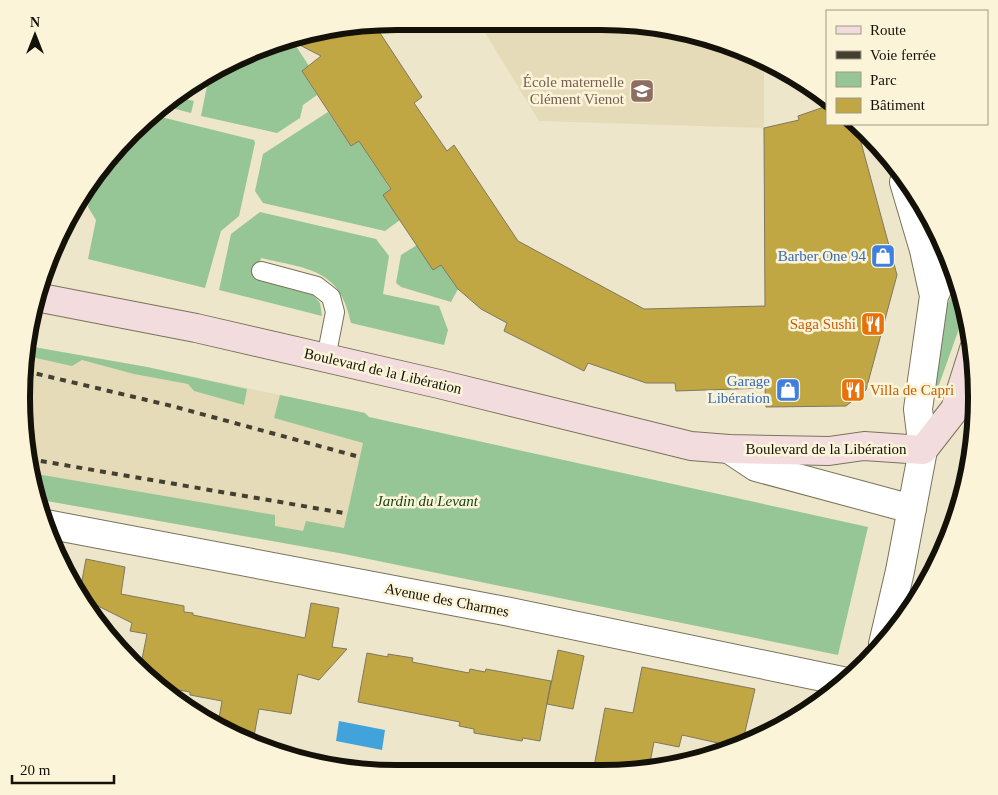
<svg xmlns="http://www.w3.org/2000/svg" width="998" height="795" font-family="'Times New Roman',serif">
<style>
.built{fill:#e5dbb9}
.green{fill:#96c695}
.water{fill:#42a3db}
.building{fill:#c1a743;stroke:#7f7860}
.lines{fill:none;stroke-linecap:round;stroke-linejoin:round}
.lane-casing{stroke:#79735b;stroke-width:20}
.street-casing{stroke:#79735b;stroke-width:30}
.secondary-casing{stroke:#79735b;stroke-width:30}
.lane{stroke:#fff;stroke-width:18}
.street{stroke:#fff;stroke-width:28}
.secondary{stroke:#f3dcde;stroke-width:28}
.rail{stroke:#434032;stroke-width:4;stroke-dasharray:6 6;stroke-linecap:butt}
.labels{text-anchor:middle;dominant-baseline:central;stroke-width:5;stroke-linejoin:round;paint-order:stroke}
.education-label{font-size:15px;fill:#785e54;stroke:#fbf4d8;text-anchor:end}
.shop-label{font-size:15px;fill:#366cbe;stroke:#fbf4d8;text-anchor:end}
.food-label{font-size:15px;fill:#c56008;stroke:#fbf4d8;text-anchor:end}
.street-label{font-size:15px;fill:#141208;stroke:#fbf4d8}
.park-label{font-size:15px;font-style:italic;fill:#144517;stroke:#fbf4d8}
.rim{fill:none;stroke:#141208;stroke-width:6}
</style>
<rect width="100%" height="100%" fill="#ede6cb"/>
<path class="built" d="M480 22H625L722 41 764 60V128L539 121 481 26Z
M28 346 147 367 365 413 369 417 339 553 36 499 34 495 21 397Z"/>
<path class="green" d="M288 39 294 43 309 66 302 71 317 95 303 105 300 118 277 133 201 116 210 71Z
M176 97 194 101 191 113 164 106Z
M328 112 351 146 359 141 391 190 400 220 385 231 263 203 255 191 263 154Z
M153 115 254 140 255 143 239 216 221 231 205 288 88 259 96 220 88 207 95 178 132 131Z
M260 212 376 239 389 256 383 294 439 306 448 330 444 345 351 323C340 268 307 269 261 258L256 279 313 295 320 303 322 316 219 290 231 234Z
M417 245 441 265 458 289 451 302 401 287 396 283 401 255Z
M958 281 965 312 936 393 934 394 946 308Z
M28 346 147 367 247 389 244 405 194 391 188 384 134 374 82 360 72 366 27 356Z
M280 395 365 413 369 417 868 527 838 655 339 553 36 499 31 473 275 515V526L303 531 306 521 344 528 363 443 274 418Z"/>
<path class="water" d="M339 721 385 730 382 750 336 741Z"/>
<path class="building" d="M380 23V33L422 97 414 103 447 151 454 145 518 241 644 309 765 306 764 128 799 120 798 116 827 106V124H856L897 275 866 390 846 406 766 407 765 388 676 391 675 383H646L588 363 584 371 504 331 507 323 481 309 458 289 441 265 433 270 383 195 391 189 359 141 351 146 302 71 321 56 288 39 300 34Z
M86 559 125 567 121 594 184 606V612L193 613V615L305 638 311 603 339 608 332 647 347 649 319 680 298 674 291 714 259 709 254 736 227 730 218 724 222 701 190 695V692L157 686 140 669 147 634 130 631 132 623 94 604 84 602 73 587V585L81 586Z
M558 650 584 656 573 709 547 704Z
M367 653 388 657V654L413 658 412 662 469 673 470 669 485 672 486 669 551 681 540 741 523 738 522 741 474 733V729L459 726 460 722 358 702Z
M642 667 755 689 744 736 740 738 738 746 736 747 682 735 679 747 654 742 649 768 627 764 625 773 593 772 605 708 633 713Z"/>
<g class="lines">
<defs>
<path id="lane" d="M261 271 317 286 331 297 335 312 326 358"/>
<path id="street" d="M934 296 950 261
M729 449 756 467 912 509
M46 524 505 611 847 682
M883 644 900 571 923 450 918 409 934 296 924 250 904 182"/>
<path id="secondary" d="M36 297 196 328 439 384 691 446 729 449 829 451 864 446 923 450 955 409 974 349"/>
</defs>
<use href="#lane" class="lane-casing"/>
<use href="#street" class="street-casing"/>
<use href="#secondary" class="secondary-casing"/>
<use href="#lane" class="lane"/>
<use href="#street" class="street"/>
<use href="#secondary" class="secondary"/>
<path class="rail" d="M25 371 172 406 356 456
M29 459 344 513"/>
</g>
<defs>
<symbol id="school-square" viewBox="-11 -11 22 22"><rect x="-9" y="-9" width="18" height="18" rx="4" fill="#8d6e63" stroke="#fbf4d8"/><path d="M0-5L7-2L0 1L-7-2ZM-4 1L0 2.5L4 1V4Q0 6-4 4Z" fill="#fff"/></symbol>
<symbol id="shop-square" viewBox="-11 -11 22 22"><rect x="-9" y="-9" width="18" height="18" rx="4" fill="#3f7fe0" stroke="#fbf4d8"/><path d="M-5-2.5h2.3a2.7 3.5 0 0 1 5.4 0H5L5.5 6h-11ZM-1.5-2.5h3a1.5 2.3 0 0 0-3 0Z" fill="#fff"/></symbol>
<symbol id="restaurant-square" viewBox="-11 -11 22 22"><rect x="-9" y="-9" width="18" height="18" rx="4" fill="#e8710a" stroke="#fbf4d8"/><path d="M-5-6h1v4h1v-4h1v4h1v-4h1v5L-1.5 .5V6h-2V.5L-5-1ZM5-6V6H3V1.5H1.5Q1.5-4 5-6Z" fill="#fff"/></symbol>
</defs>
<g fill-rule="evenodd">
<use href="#school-square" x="628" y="77" width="28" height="28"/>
<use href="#shop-square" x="869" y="242" width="28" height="28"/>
<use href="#restaurant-square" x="859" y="310" width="28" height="28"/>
<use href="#shop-square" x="774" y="376" width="28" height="28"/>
<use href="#restaurant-square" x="839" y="376" width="28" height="28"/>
</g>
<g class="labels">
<g class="education-label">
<text x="624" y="82">École maternelle<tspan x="624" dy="17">Clément Vienot</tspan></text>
</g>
<g class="shop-label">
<text x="866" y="256">Barber One 94</text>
<text x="770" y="381">Garage<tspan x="770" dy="17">Libération</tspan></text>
</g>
<g class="food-label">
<text x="856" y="324">Saga Sushi</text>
<text x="870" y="390" text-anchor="start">Villa de Capri</text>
</g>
<g class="street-label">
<text transform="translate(383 371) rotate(13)">Boulevard de la Libération</text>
<text x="826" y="449">Boulevard de la Libération</text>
<text transform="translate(447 600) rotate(11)">Avenue des Charmes</text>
</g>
<g class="park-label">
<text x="427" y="501">Jardin du Levant</text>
</g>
</g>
<path d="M0 0H998V795H0ZM397 30H601A367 367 0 0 1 968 397V398A367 367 0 0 1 601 765H397A367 367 0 0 1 30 398V397A367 367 0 0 1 397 30Z" fill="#fbf4d8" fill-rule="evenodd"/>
<path class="rim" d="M397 30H601A367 367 0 0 1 968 397V398A367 367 0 0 1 601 765H397A367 367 0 0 1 30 398V397A367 367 0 0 1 397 30Z"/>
<rect x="826" y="10" width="162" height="115" fill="#fbf4d8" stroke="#9f9a85"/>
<rect x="836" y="26" width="25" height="8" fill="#f3dcde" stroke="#9f9a85"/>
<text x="870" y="35" font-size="15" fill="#141208">Route</text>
<rect x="836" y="51" width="25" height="8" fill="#434032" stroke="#9f9a85"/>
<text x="870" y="60" font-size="15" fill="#141208">Voie ferrée</text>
<rect x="836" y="72" width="25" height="15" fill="#96c695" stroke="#9f9a85"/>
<text x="870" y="85" font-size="15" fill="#141208">Parc</text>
<rect x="836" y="98" width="25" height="15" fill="#c1a743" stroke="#9f9a85"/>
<text x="870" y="110" font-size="15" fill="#141208">Bâtiment</text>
<g transform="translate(35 35)" stroke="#fbf4d8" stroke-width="4" paint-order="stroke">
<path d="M0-4L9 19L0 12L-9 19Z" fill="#141208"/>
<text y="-8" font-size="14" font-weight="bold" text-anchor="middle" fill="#141208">N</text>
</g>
<path d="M12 775v8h102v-8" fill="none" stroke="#141208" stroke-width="2.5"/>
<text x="20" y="775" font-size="15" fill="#141208" stroke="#fbf4d8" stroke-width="4" paint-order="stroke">20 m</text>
</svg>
